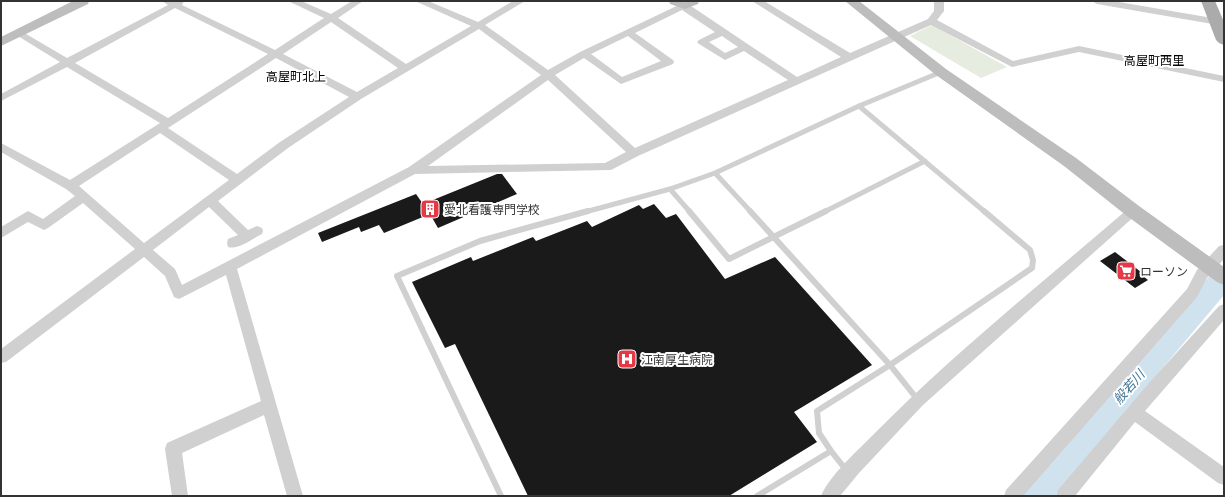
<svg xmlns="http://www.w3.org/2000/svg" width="1225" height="497" font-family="'PT Sans','Noto Sans JP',sans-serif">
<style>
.green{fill:#e6ecdf}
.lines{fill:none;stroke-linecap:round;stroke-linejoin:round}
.river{fill:#cfe2ee;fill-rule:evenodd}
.building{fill:#1a1a1a}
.lane-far1{stroke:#d0d0d0;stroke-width:5}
.lane{stroke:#d0d0d0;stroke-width:6}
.street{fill:#d0d0d0;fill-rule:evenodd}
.secondary{fill:#bdbdbd;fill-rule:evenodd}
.primary{fill:#ababab;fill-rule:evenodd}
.labels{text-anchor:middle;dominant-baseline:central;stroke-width:4;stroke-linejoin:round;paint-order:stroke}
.far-quarter-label{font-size:12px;fill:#000;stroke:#fff}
.poi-label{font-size:12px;fill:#333;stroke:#fff;text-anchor:start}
.water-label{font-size:13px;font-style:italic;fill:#3f7597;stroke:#fff}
</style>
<rect width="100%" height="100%" fill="#fff"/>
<path class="green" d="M932 25 1007 67 981 78 910 36Z"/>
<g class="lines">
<path class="river" d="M1224 267V295L1055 496H1020L1024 485 1215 270Z"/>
</g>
<path class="building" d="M497 174H502L517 194 438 228 430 214 384 233 379 225 361 232 359 227 322 242 318 233 416 194 423 204Z
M654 204 666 218 676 214 725 279 775 257 872 365 794 412 817 442 729 496H528L455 344 445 348 412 282 471 257 473 261 533 237 536 241 587 221 592 227 639 205 643 209Z
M1115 252 1141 272 1139 273 1148 280 1135 288 1100 261Z"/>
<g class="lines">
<path class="lane-far1" d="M859 106 985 212
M715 173 751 212
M670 189 690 212
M585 212 670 189 715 173 859 106 941 72
M824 212 925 161"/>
<path class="lane" d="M689 211 729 259 826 211
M750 211 890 365 918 400
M831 451 847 471
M501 496 397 276 480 241 588 211
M757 496 831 451 819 433 817 411 890 365 1032 268 1033 260 1030 250 984 211"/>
<path class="street" d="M162 1H184L182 5 275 50 324 18 288 1H301L331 14 352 1H363L338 18 406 64 471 26 415 1H428L478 22 513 1H525L485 25 548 70 580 52 685 2 797 77 841 57 752 1H764L850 53 928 19 934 11V1H944V11L937 20 1013 61 1079 46 1224 76V82L1079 52 1012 67 931 25 638 156 611 170 415 174 237 269 303 496H287L264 415 182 453 188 496H172L165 449 167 443 261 401 226 275 179 299 174 297 165 276 144 257 6 362 1 363V349L135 249 83 203 48 228 44 230 28 222 1 238V227L28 211 43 219 75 196 66 189 1 152V143L70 180 160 123 67 67 1 101V94L60 62 13 33 15 31H21L67 58 168 5ZM175 8 268 54 168 118 75 63ZM682 10 715 32 699 40 697 42 699 44 725 60 744 51 788 80 635 148 555 75 584 58 621 84 673 64 674 62 673 60 635 33ZM331 22 398 68 357 92 283 54ZM479 29 541 75 409 167 182 285 175 269 153 250 209 207 238 235 228 239 227 243 228 247C239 250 252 239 262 234L263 231 262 228 257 226 248 230 218 201 288 148 361 99ZM628 36 661 61 622 77 591 54ZM722 36 738 47 725 53 709 42ZM276 58 349 97 280 142 237 174 168 128ZM548 80 626 152 605 163 428 166ZM160 133 229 180 144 243 79 186Z
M1092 1H1113L1224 20V26L1097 4Z
M1133 206 1137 208 1139 211 1137 214 923 405 859 473 840 496H821C829 476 858 450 874 434 954 353 1043 282 1129 208Z
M1224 245V259L1207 278 1197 297 1023 496H1004L1006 490 1187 289 1197 270 1219 246Z
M1224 304V320L1145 411 1224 467V485L1218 483 1135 422 1075 496H1056L1058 490 1149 383 1219 306Z"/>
<path class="secondary" d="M73 1H89L88 4 1 46V37Z
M669 1H699L698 4 685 9 670 4Z
M845 1H859L946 69 1076 158 1139 206 1224 267V285L1217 282 1127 216 1064 166 936 75Z"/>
<path class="primary" d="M1201 1H1215L1224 22V45L1219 43 1216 40Z"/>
</g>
<defs>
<symbol id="building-square" viewBox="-11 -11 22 22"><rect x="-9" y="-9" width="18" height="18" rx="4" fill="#e63946" stroke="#fff"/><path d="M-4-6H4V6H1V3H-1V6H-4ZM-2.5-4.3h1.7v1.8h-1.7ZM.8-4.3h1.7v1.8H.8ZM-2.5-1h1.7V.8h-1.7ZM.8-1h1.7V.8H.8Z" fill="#fff"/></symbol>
<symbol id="supermarket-square" viewBox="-11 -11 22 22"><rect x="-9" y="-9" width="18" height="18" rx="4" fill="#e63946" stroke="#fff"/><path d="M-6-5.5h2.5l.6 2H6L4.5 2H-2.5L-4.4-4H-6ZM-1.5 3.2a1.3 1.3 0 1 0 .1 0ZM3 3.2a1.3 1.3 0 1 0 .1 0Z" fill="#fff"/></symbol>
<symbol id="hospital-square" viewBox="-11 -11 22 22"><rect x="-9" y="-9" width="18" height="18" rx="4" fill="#e63946" stroke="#fff"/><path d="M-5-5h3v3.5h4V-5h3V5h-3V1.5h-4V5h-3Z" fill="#fff"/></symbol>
</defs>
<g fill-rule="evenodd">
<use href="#building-square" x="419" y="198" width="22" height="22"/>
<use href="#supermarket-square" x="1115" y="260" width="22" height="22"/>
<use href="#hospital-square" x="616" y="348" width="22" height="22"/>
</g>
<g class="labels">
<g class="far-quarter-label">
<text x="1154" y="60">高屋町西里</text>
<text x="296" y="76">高屋町北上</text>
</g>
<g class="poi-label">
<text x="444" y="209">愛北看護専門学校</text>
<text x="1140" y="271">ローソン</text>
<text x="641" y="359">江南厚生病院</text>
</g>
<g class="water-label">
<text transform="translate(1129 387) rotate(-49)">般若川</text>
</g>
</g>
<rect width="1225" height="497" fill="none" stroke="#333333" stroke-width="4"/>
</svg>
